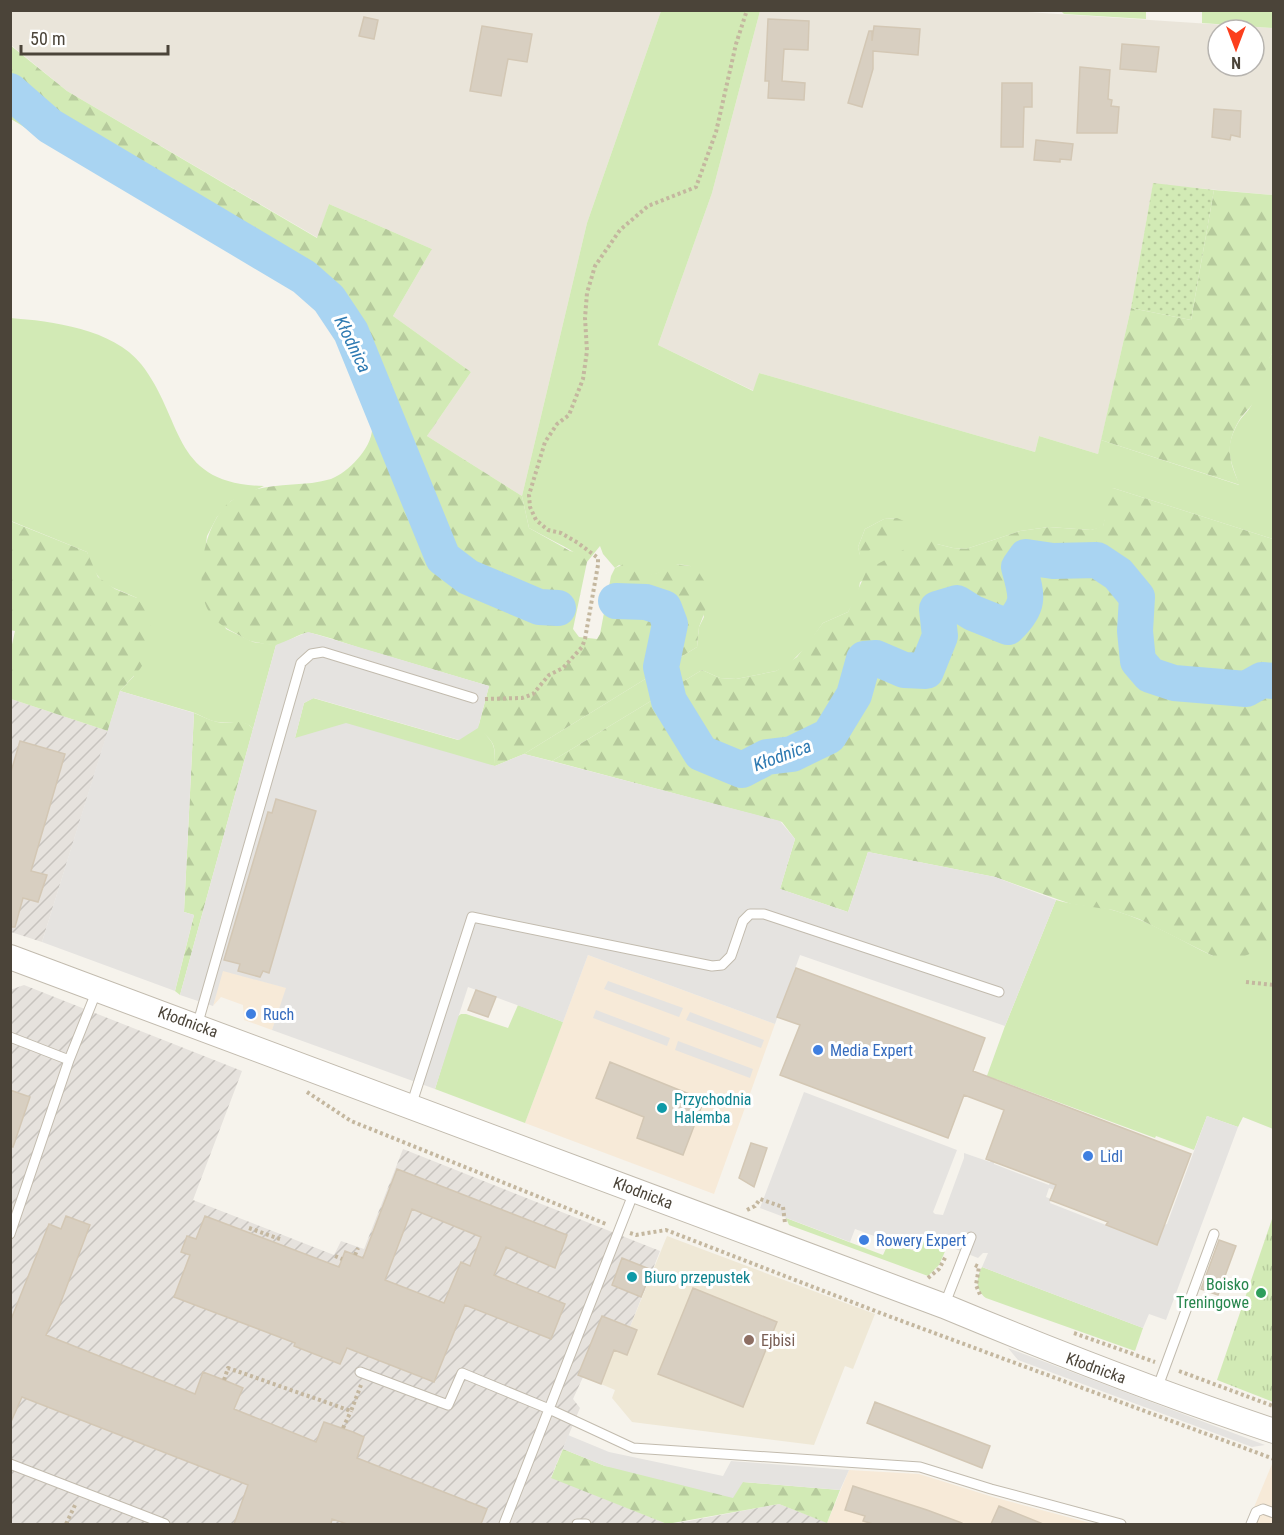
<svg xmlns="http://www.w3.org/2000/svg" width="1284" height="1535" font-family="'Roboto Condensed',sans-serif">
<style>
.residential{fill:#eae5da;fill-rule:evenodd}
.commercial{fill:#f7ead8}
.industrial{fill:url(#industrial-furrows)}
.education{fill:#efe8d6}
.grass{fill:#d2eab5;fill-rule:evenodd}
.forest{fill:url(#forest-firs)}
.park{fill:url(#park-tufts)}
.garden{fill:url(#garden-dots)}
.parking{fill:#e5e3e0}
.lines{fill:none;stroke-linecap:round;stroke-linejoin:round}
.river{stroke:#a9d4f2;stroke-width:36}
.building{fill:#d8cfc1;stroke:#d3c7b4;stroke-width:1.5;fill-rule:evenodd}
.service-casing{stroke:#c2bbae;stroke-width:11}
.tertiary-casing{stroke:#c2bbae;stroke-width:26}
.path{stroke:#c4b79f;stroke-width:4;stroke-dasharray:3 3;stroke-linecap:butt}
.service{stroke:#fff;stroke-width:9}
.tertiary{stroke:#fff;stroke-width:24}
.shop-dot{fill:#3f7fe0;stroke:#fff;stroke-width:2}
.culture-dot{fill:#0f9aa8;stroke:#fff;stroke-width:2}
.leisure-dot{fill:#2e9e5b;stroke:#fff;stroke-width:2}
.education-dot{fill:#8d6e63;stroke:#fff;stroke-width:2}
.labels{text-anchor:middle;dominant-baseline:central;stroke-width:6;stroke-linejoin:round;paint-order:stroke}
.shop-label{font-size:16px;fill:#366cbe;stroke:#fff;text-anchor:start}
.street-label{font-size:16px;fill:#4b4439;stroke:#fff}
.culture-label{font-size:16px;fill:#0d838f;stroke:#fff;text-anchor:start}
.leisure-label{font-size:16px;fill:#27864d;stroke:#fff;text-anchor:end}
.education-label{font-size:16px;fill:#785e54;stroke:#fff;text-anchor:start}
.water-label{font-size:18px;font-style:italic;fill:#2e7ab2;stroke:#fff}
</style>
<defs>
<pattern id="industrial-furrows" width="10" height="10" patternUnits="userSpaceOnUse" patternTransform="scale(1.5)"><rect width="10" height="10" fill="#e6e2dd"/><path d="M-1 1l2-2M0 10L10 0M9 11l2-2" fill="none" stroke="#c7c3be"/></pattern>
<pattern id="forest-firs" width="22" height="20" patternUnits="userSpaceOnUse" patternTransform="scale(1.5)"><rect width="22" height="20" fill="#d2eab5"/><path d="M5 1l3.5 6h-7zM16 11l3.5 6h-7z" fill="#b6ca9c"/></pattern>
<pattern id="park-tufts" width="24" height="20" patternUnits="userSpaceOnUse" patternTransform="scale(1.5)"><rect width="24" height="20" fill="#d2eab5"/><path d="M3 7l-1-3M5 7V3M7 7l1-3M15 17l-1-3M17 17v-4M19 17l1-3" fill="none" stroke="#b6ca9c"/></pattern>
<pattern id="garden-dots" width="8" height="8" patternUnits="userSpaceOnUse" patternTransform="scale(1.5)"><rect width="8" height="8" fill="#d2eab5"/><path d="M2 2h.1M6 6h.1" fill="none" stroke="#b6ca9c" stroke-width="1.8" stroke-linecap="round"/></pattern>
</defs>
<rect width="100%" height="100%" fill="#f6f3ec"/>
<path class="residential" d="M10 11H661L587 223 522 496 427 436 471 372 393 316 432 249 329 204 318 238 67 91 11 45Z
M760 11H1011L1273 28V195L1153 184 1131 308 1098 454 1039 436 1035 452 759 373 754 391 658 345 712 193ZM1218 30H1254V66H1218Z"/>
<path class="commercial" d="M588 955 775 1024 714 1194 525 1123Z
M222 970 287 988 272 1030 244 1020 243 1005 221 997 213 1006Z
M1272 1464 1273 1524H1247Z
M849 1470 919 1474 993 1497 1094 1524H831L827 1523Z"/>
<path class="industrial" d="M11 699 108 731 42 942 11 932Z
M24 985 242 1071 193 1200 334 1255 341 1241 364 1249 403 1149 660 1251 630 1327 637 1330 627 1355 601 1384 583 1377 573 1399 580 1408 551 1477 667 1524H11L10 990Z
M779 1504 831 1524H673Z"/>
<path class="education" d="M667 1236 875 1314 853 1369 845 1366 814 1445 632 1422 612 1398 615 1390 601 1384 614 1350 627 1355 637 1331 630 1327Z"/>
<path class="grass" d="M661 11H760L712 193 658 345 753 391 759 373 1035 452 1039 436 1098 454 1101 440 1239 485C1231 460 1223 450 1238 423 1242 416 1249 411 1252 404 1258 387 1262 367 1273 352V539L1113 488 1103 527 1091 530 1049 527 1020 531 966 549 953 548 937 544 860 582 858 594 848 612 823 623 806 647 788 665 776 671 736 679 720 678 702 670 552 761 524 754 697 647 699 627 704 617 690 566C665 560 664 576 647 575 639 575 631 567 619 565L615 568 603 554 600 546 587 562C578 552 543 536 529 528L522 496 587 223ZM897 518 860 555 858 547 865 529 884 519Z
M1061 11H1146V19L1064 14Z
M1202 11H1273V28L1202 23Z
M10 318C52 321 113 329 141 364 185 420 170 484 264 486L231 501 217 517 207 536 202 575 226 629 253 642 276 645 253 729C244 718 229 724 218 722 209 721 201 715 192 712 168 705 144 698 120 691L134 676 137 598C107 584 98 587 87 552L11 521Z
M313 698 458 740 479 725C492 746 495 737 495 766L295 738 304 703Z
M1056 900C1076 906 1096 905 1116 911 1150 921 1181 941 1213 956L1273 940V1129L1243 1117 1238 1127 1207 1116 1194 1150 1156 1136 1155 1138 996 1079 992 1087 984 1084 1005 1026Z
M518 1005 563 1022 525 1123 435 1089 457 1017 461 1014H466L508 1028Z
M786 1218 883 1255 889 1242 918 1252 926 1230 948 1240 953 1248 947 1247 939 1265 928 1276 789 1225Z
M982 1267 1143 1328 1135 1351 986 1298C975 1290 976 1278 982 1267Z"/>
<path class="forest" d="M10 45 67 91 317 238 329 204 432 249 393 316 471 372 427 436 522 496 529 528 570 551C577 552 583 555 587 562L573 629 579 637 597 639 600 634 611 576 615 568 624 564 648 575 657 573 672 564 690 566 698 571 708 587 707 606 699 627 697 647 524 754 495 766C495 742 495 744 478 728L489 686C448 674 408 662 367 650 349 645 330 637 311 633 300 631 288 643 277 645 271 646 261 643 255 642 246 641 242 636 235 633 224 627 214 621 208 610 193 582 205 520 231 501 261 479 298 489 331 479 348 473 373 447 372 428 369 397 347 350 329 325 320 313 307 303 297 293L11 119Z
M1214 190 1273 195V352C1264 365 1265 382 1258 396 1253 405 1246 411 1240 419 1225 443 1228 461 1240 485L1101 440 1131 308 1191 320Z
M1113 488 1273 539V940L1259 950 1240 958 1213 956 1139 919 1113 910 1071 904 995 877 868 852 848 912 780 889 795 839 782 822 552 761 702 670 720 678 736 679 776 671 797 657 823 623 848 612 867 570 928 536 937 544 953 548 966 549 1020 531 1049 527 1091 530 1103 526 1105 517 1100 504 1104 495Z
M897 518 913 525 860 556 858 547 865 529 884 519Z
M10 521 87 552 98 577 115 589 137 598 151 617V644L147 658 140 669 120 691 108 731 11 699V649L15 631 10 630Z
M194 713C202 716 209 720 217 722 230 725 243 716 253 729L180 995 175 991 194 915 184 912Z
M563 1449 605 1466 743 1482 840 1490 827 1523 779 1504 667 1524 551 1478Z"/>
<path class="park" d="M1273 1216 1274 1402H1273L1217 1380Z"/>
<path class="garden" d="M1153 183 1214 190 1191 320 1131 308Z"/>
<path class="parking" d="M308 632 489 686 478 728 459 740 314 698 304 703 295 738 346 723 495 766 524 754 780 821 795 839 780 889 848 912 868 852 995 877 1056 900 1005 1026 800 955 775 1024 588 955 563 1022 468 987 435 1089 272 1030 286 988 223 971 213 1006 180 995 276 645Z
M120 691 194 713 184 912 194 915 175 991 42 942Z
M608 981 683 1008 679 1017 604 989Z
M596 1010 670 1038 667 1046 593 1018Z
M690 1012 764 1040 761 1048 686 1020Z
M678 1041 753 1069 750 1078 675 1050Z
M804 1092 957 1150 933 1212 935 1214 943 1215 964 1158V1153L990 1162 991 1161 994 1162V1164L1049 1185 1050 1183 1056 1185 1054 1190 1049 1188 1046 1197 1051 1199 1050 1203 1157 1245 1164 1225 1167 1224 1207 1116 1238 1127 1166 1320 1149 1314 1143 1328 982 1267 988 1253H983L978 1258 953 1248 948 1240 927 1230 918 1252 855 1229 850 1242 760 1208Z
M1008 1348 1265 1445 1252 1447 1018 1360Z
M568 1435 609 1452 723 1476 731 1461 849 1470 840 1490 743 1482 733 1498 605 1466 563 1449Z"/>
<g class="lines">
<path class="river" d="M10 91 50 126 304 277 329 299 351 332 443 558 468 577 539 607 558 608
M616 601 646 602 664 608 670 624 661 667 669 701 701 753 742 770 767 757 792 754 829 736 854 695 864 659 876 658 904 670 926 671 940 636 937 609 957 603 973 613 1008 627C1031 605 1027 596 1019 567L1026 557 1053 561 1097 560 1118 574 1137 597 1135 631 1138 661 1150 675 1174 683 1246 689 1262 680 1274 681"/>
</g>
<path class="building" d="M364 17 378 20 374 39 359 36Z
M768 19 809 21 808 50 784 49 782 81 805 83 804 100 768 98 769 81H765Z
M482 26 532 34 527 62 508 59 501 96 470 91Z
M874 26 920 29 918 55 873 51V69L862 107 848 103 869 31H872V41Z
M1122 44 1159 47 1156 72 1120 69Z
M1080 67 1110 70 1108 99 1112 100 1111 106 1119 107 1117 133H1077Z
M1002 83H1032V107H1024L1023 147H1001Z
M1214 109 1241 111 1240 137 1231 135 1230 140 1212 137Z
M1036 140 1073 144 1071 160 1060 159V162L1034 160Z
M20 741 65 754 31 871 47 875 38 902 23 898 15 927H10V775Z
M276 799 316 811 269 973 263 971 260 977 238 971 240 964 224 960 268 812 272 813Z
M796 968 985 1038 973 1071 1191 1154 1157 1245 1106 1225 1108 1222 1050 1200 1056 1185 986 1159 1004 1110 964 1095 948 1138 780 1075 800 1025 777 1017Z
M476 990 496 997 488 1017 468 1010Z
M610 1062 704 1100 683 1155 637 1138 644 1117 596 1098Z
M10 1090 30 1097 13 1147 10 1146Z
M751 1143 767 1148 754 1187 739 1178Z
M397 1169 567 1235 555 1268 506 1247 494 1275 565 1304 551 1339 465 1305 434 1382 347 1348 340 1364 294 1346 295 1343 174 1297 190 1255 181 1252 187 1236 196 1239 205 1216 339 1267 345 1251 363 1258ZM412 1209 481 1237 470 1266 461 1262 444 1303 385 1280Z
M66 1216 90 1225 59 1307 46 1335 195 1394 203 1372 224 1380 243 1388 234 1409 316 1442 324 1422 353 1432 364 1437 357 1458 487 1509 481 1524H347L332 1519 331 1524H234L248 1485 22 1397 10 1424V1322L49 1224 61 1229Z
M1219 1240 1236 1246 1218 1295 1201 1289Z
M622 1258 652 1270 641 1297 612 1285Z
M693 1288 777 1322 743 1407 658 1374Z
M602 1316 637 1330 627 1355 614 1350 601 1384 578 1375Z
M875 1402 990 1446 982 1468 867 1423Z
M853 1486 927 1510 962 1523V1524H873L863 1521 865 1516 845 1510Z
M999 1506 1043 1524H991Z"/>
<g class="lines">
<defs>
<path id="service" d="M197 1026 301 663 311 654 323 652 473 698
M10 1037 69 1060 97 990
M411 1106 472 917 712 966 722 965 731 956 743 921 750 914H764L999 992
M10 1234 69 1060
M944 1306 971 1237
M360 1372 448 1405 462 1373 549 1409 633 1448 920 1467 991 1489 1121 1524
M1157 1389 1214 1234
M10 1464 165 1524
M504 1524 634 1192
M577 1524H586
M1251 1524 1256 1512 1263 1509 1274 1513"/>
<path id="tertiary" d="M10 957 944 1306C1052 1351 1162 1394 1274 1431"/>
</defs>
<use href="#service" class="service-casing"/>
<use href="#tertiary" class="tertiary-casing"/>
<path class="path" d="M485 699 522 698 533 694 549 675 563 668 582 647 585 639 598 565V558L578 543 561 533 548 530 536 520 530 507 529 495 545 442 557 424 569 415 583 379 587 351 585 318 587 293 595 266 620 230 648 206 696 187 716 132 736 44 747 10
M1246 982 1274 985
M307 1092 351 1121 606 1224
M747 1210 755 1206 760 1199 783 1207 785 1223
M249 1228 280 1239
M630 1233 636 1235 666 1230 883 1314 1274 1459
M355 1255 358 1248
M335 1256 342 1259
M975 1265 979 1267 976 1285 981 1297
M928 1278 939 1269 946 1256
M1074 1333 1155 1362
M1179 1371 1273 1406
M224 1380 228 1368 351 1411 361 1385
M343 1428 351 1411
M66 1524 76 1503"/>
<use href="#service" class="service"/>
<use href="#tertiary" class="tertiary"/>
</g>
<g class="shop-dot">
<circle cx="251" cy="1014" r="6"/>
<circle cx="818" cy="1050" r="6"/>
<circle cx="1088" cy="1156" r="6"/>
<circle cx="864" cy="1240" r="6"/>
</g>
<g class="culture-dot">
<circle cx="662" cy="1108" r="6"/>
<circle cx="632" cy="1277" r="6"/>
</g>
<circle class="leisure-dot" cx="1261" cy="1293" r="6"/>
<circle class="education-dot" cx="749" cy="1340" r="6"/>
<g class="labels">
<g class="shop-label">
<text x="263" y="1014">Ruch</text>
<text x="830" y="1050">Media Expert</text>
<text x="1100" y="1156">Lidl</text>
<text x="876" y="1240">Rowery Expert</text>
</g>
<g class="street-label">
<text transform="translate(188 1022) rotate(20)">Kłodnicka</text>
<text transform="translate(643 1193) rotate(21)">Kłodnicka</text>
<text transform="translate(1096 1368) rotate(20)">Kłodnicka</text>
</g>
<g class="culture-label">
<text x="674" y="1099">Przychodnia<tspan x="674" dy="18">Halemba</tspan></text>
<text x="644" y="1277">Biuro przepustek</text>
</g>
<g class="leisure-label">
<text x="1249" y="1284">Boisko<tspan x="1249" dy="18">Treningowe</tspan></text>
</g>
<g class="education-label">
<text x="761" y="1340">Ejbisi</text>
</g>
<g class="water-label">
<text transform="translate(353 344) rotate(64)">Kłodnica</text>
<text transform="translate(782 755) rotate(-20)">Kłodnica</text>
</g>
</g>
<rect width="1284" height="1535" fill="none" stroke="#4b4439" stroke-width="24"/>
<g transform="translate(1236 48) rotate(180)"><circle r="28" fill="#ffffff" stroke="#b7b4b0" stroke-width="1.5"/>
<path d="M0-4.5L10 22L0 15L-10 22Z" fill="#fc3f1d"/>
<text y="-9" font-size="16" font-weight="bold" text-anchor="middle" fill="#4b4439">N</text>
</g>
<path d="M21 45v9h147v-9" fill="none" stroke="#4b4439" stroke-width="3"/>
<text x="30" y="45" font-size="18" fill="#4b4439" stroke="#ffffff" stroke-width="4.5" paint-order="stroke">50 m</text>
</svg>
